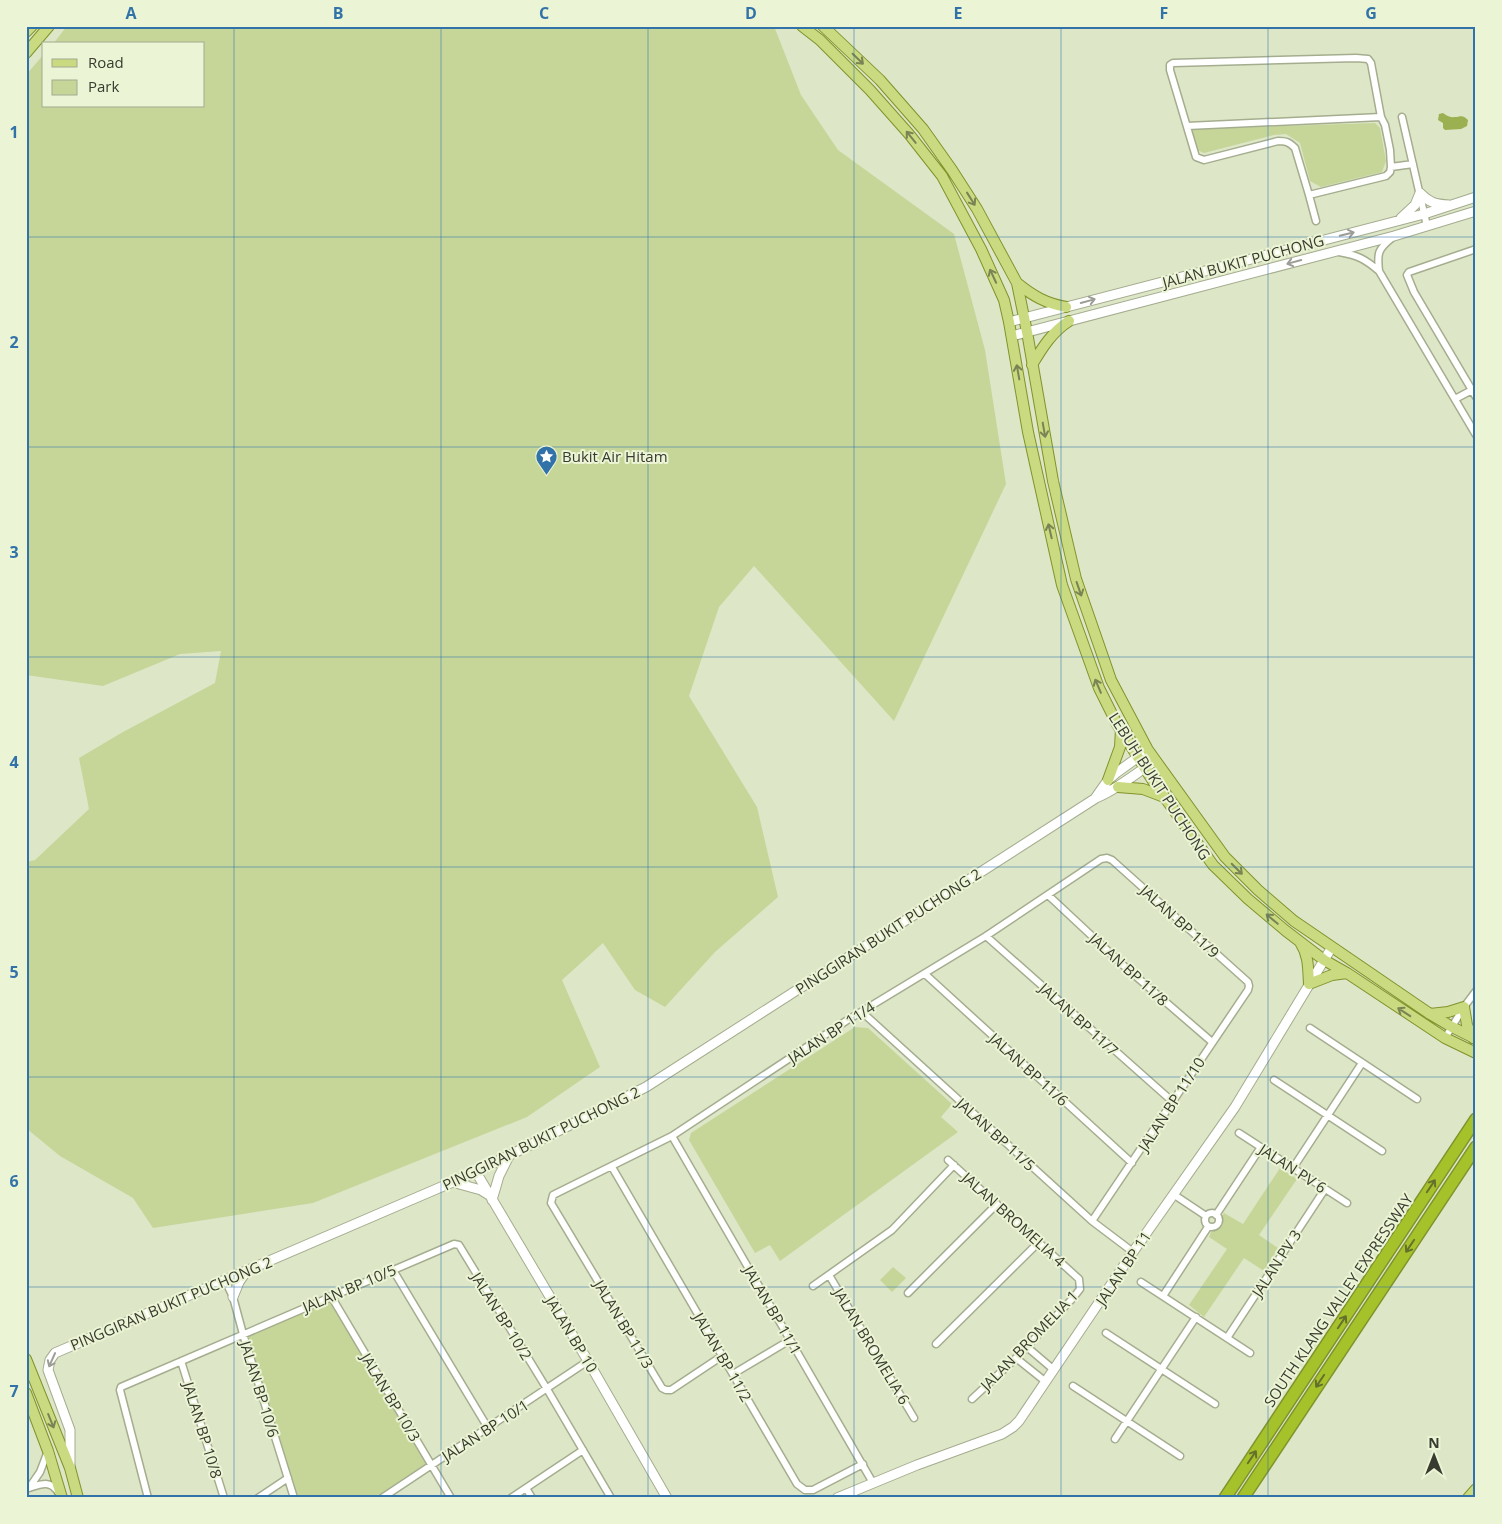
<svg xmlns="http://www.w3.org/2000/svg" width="1502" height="1524" font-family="'Open Sans',sans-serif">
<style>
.green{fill:#c6d699}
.water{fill:#9bb050}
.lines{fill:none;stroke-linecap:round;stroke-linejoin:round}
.street-casing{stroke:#a5ad8f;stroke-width:9}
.secondary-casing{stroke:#a5ad8f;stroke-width:11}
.primary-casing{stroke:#80932c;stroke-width:12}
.highway-casing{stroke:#80932c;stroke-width:14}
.street{stroke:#fff;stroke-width:6}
.secondary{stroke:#fff;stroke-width:9}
.primary{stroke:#cada80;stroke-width:10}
.highway{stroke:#a6c22b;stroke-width:11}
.oneway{stroke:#7a8353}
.oneway2{stroke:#9c9d97}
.oneway3{stroke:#64712d}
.grid{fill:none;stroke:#3172a8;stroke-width:1;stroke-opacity:0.55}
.labels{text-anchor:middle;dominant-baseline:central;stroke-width:4;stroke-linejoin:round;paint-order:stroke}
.street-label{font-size:15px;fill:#383b2f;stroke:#ebf4d4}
.poi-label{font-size:15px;fill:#383b2f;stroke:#ebf4d4;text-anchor:start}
.neatline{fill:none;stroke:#3172a8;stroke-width:2}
.grid-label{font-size:16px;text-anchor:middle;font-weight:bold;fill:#3172a8}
</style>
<rect width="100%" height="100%" fill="#dde6c7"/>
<path class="green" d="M67 26H774L801 95 838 150 954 234 985 350 1006 484 894 721 754 566 719 607 689 696 757 807 778 897 715 952 665 1007 635 990 603 943 562 980 600 1067 527 1117 313 1203 153 1228 133 1198 60 1156 26 1128V862L35 860 89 809 79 758 123 732 215 683 221 651 180 654 103 686 26 675V75L44 54V106H204V44H53Z
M1375 123 1380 128 1386 161 1382 172 1321 187 1310 181 1300 143 1286 134 1274 135 1204 153 1197 150 1192 129Z
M855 1027 868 1028 952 1104 941 1117 958 1132 780 1261 770 1245 755 1253 689 1140 691 1133Z
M1280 1168 1297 1179 1259 1235 1278 1248 1264 1271 1244 1258 1204 1317 1189 1305 1227 1249 1209 1237 1211 1232 1220 1228 1223 1224 1222 1216 1224 1213 1243 1224Z
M893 1267 906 1278 892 1292 880 1280Z
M331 1296 431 1465 382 1498H294L243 1334Z"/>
<path class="water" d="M1443 113C1446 115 1450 118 1454 117 1461 117 1462 114 1468 120L1467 126 1461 129 1445 130 1443 128V123L1438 120 1439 114Z"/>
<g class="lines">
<defs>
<path id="street" d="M1402 117 1427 226
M1187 126 1381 117
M1391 167 1413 164
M1309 195 1386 176 1390 172 1391 167 1390 150 1385 125 1381 117 1371 63 1368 59 1356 58 1173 63 1170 65V70L1196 157 1204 160 1278 141C1286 141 1289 142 1295 148L1309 195 1316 221
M1476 249 1409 272 1407 275 1414 292 1476 397
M1339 252C1357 255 1365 259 1379 271L1476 435
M1379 271C1377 253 1378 249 1392 238
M1455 399 1472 390
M1048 895 1124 966 1212 1042
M986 936 1173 1102
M925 974 1132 1163
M862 1012 1092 1221 1133 1252
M1310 1028 1417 1099
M1445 1038 1464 1007 1476 991
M1274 1080 1382 1151
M1239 1133 1347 1203
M672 1136 873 1483
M948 1160 1079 1279 1080 1289 1073 1298 1016 1358 972 1399
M612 1167 797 1484 805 1490H813L863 1464
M1293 1168 1362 1063
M1173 1194 1206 1216
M1205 1220a7 7 0 1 1 14 0a7 7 0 1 1-14 0Z
M1216 1215 1261 1147
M393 1270 488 1428
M829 1275 914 1418
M225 1280 233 1297 243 1334 294 1498
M1141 1282 1250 1353
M813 1286 892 1230 954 1165
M908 1293 997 1204
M331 1296 451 1498
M1163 1296 1208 1227
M1106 1333 1215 1404
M1227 1338 1325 1189
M936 1344 1039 1242
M1027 1347 1054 1370
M722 1356 671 1390H666L662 1388 551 1203 553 1195 672 1136 846 1021 986 936 1101 859 1107 858 1112 860 1248 982 1249 986 1248 990 1092 1221
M1016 1358 1046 1382
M181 1361 224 1498
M733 1374 790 1340
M1073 1386 1180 1456
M1115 1439 1196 1317
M48 1451 40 1472 29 1488C41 1484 50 1480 58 1492
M526 1488 532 1498
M148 1498 120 1390 121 1387 454 1244 459 1245 547 1389 611 1498
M258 1498 288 1478
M382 1498 588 1361
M511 1498 583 1450"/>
<path id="secondary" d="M1401 218 1415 205 1420 193C1430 203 1435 204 1449 205
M1009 322 1424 214 1476 197
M1012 336 1394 236 1476 211
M1096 797 1108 780 1116 773 1148 750
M476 1172 588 1361 667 1498
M452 1182 481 1190 489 1195
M492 1200 499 1176 509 1156
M233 1297 239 1282 246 1272
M70 1466V1430L48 1370 50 1360 55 1353 476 1172 646 1087 1096 798C1118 789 1136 773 1155 761
M837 1498 917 1465 1002 1434 1013 1427 1019 1421 1133 1252 1235 1107 1332 947"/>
<path id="primary" d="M802 26 820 40 870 90 909 134 942 176 981 249 1004 300 1009 322 1028 432 1062 585 1099 688 1117 724 1153 781 1213 865 1248 899 1286 931 1324 960 1347 973 1445 1038 1476 1053
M823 26 880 80 923 129 952 170 977 209 1017 283 1027 332 1053 481 1076 579 1111 680 1148 750 1225 857 1258 890 1294 921 1430 1014 1452 1027 1476 1039
M26 32 32 26
M26 53 49 26
M1017 283C1033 296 1045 303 1066 307
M1032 365C1042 348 1052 332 1069 321
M1108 780 1120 747 1121 729
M1118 787 1143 789 1164 797
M1301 944C1309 956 1308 970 1309 984L1332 975 1347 973
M1430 1014 1448 1012 1464 1007 1467 1025 1473 1038
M26 1359 70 1468 78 1498
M26 1393 48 1451 62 1498
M1468 1498 1476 1489"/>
<path id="highway" d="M1225 1498 1476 1119
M1243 1498 1476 1147"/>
</defs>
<use href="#street" class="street-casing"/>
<use href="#secondary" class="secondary-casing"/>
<use href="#primary" class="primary-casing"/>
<use href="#highway" class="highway-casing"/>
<use href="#street" class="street"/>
<use href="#secondary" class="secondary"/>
<use href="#primary" class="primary"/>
<use href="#highway" class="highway"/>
</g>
<defs><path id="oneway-shaft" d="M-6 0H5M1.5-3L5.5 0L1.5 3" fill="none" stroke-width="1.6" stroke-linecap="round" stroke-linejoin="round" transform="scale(1.25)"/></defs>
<g class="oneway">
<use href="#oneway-shaft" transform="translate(858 59) rotate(44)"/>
<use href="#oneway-shaft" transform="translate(911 137) rotate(-129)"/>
<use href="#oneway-shaft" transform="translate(971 199) rotate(58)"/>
<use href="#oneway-shaft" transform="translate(993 276) rotate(-115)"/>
<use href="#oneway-shaft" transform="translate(1018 372) rotate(-100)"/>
<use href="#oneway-shaft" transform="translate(1044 430) rotate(80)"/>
<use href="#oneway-shaft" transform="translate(1050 531) rotate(-103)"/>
<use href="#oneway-shaft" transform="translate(1079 589) rotate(71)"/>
<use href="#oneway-shaft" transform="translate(1098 686) rotate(-113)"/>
<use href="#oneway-shaft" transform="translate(1237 869) rotate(45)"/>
<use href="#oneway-shaft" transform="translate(1272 919) rotate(-140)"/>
<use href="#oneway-shaft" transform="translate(1404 1012) rotate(-147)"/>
<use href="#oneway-shaft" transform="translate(51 1421) rotate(68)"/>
</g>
<g class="oneway2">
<use href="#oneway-shaft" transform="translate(1347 234) rotate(-14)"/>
<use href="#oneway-shaft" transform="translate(1294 262) rotate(165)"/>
<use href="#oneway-shaft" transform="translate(1088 301) rotate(-15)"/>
<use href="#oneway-shaft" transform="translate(52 1360) rotate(114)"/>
</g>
<g class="oneway3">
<use href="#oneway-shaft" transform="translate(1431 1186) rotate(-56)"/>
<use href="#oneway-shaft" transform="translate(1410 1246) rotate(124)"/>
<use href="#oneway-shaft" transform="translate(1342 1322) rotate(-56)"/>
<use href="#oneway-shaft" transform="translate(1320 1381) rotate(124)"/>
<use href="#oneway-shaft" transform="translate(1252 1457) rotate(-56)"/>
</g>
<path class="grid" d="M234 26V1498M441 26V1498M648 26V1498M854 26V1498M1061 26V1498M1268 26V1498M26 237H1476M26 447H1476M26 657H1476M26 867H1476M26 1077H1476M26 1287H1476"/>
<defs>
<symbol id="sight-pin" viewBox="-11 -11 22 30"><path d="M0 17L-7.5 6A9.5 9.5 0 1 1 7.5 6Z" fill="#3172a8" stroke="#ebf4d4"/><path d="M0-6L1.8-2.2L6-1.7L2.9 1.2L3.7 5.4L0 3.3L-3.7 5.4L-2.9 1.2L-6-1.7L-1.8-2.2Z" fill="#fff"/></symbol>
</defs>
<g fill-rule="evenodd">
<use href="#sight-pin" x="534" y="444" width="25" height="34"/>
</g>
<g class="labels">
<g class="street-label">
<text transform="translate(1243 261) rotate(-15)">JALAN BUKIT PUCHONG</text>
<text transform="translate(1160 786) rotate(57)">LEBUH BUKIT PUCHONG</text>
<text transform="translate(1180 921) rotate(42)">JALAN BP 11/9</text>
<text transform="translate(888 931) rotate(-33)">PINGGIRAN BUKIT PUCHONG 2</text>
<text transform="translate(1129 969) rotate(42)">JALAN BP 11/8</text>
<text transform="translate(1079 1019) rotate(42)">JALAN BP 11/7</text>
<text transform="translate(831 1032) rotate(-33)">JALAN BP 11/4</text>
<text transform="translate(1029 1069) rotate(42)">JALAN BP 11/6</text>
<text transform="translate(1171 1104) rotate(-57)">JALAN BP 11/10</text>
<text transform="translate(996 1134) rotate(42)">JALAN BP 11/5</text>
<text transform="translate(541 1138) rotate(-26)">PINGGIRAN BUKIT PUCHONG 2</text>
<text transform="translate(1293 1168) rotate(33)">JALAN PV 6</text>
<text transform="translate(1014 1219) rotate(42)">JALAN BROMELIA 4</text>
<text transform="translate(1276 1263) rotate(-57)">JALAN PV 3</text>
<text transform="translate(1123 1268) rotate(-56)">JALAN BP 11</text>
<text transform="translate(349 1288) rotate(-23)">JALAN BP 10/5</text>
<text transform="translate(1338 1300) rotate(-56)">SOUTH KLANG VALLEY EXPRESSWAY</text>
<text transform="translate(171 1303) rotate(-23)">PINGGIRAN BUKIT PUCHONG 2</text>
<text transform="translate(773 1310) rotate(60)">JALAN BP 11/1</text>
<text transform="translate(502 1316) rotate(58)">JALAN BP 10/2</text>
<text transform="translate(624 1324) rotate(59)">JALAN BP 11/3</text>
<text transform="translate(572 1334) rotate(59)">JALAN BP 10</text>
<text transform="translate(1029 1340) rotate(-46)">JALAN BROMELIA 1</text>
<text transform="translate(872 1346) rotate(59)">JALAN BROMELIA 6</text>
<text transform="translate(723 1357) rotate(60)">JALAN BP 11/2</text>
<text transform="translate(260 1389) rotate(73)">JALAN BP 10/6</text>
<text transform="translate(391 1397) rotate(59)">JALAN BP 10/3</text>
<text transform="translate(203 1430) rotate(73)">JALAN BP 10/8</text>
<text transform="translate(485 1430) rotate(-33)">JALAN BP 10/1</text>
</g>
<g class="poi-label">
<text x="562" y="456">Bukit Air Hitam</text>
</g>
</g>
<rect width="1502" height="1524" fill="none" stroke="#ebf4d4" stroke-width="55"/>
<rect x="42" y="42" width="162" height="65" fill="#ebf4d4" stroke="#a3aa92"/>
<rect x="52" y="59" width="25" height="8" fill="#cada80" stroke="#a3aa92"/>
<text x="88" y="68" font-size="15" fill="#383b2f">Road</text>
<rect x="52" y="80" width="25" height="15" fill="#c6d699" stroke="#a3aa92"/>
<text x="88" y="92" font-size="15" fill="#383b2f">Park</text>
<g transform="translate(1434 1456)" stroke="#ebf4d4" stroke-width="4" paint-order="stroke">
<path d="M0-4L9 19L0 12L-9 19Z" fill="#383b2f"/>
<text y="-8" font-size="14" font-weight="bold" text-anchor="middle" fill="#383b2f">N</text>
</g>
<rect x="28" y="28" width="1446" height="1468" class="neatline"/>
<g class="grid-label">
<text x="131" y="19">A</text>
<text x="338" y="19">B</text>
<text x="544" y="19">C</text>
<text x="751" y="19">D</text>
<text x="958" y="19">E</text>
<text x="1164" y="19">F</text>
<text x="1371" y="19">G</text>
<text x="14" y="138">1</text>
<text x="14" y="348">2</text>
<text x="14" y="558">3</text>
<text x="14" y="768">4</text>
<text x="14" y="978">5</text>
<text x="14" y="1187">6</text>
<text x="14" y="1397">7</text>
</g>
</svg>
